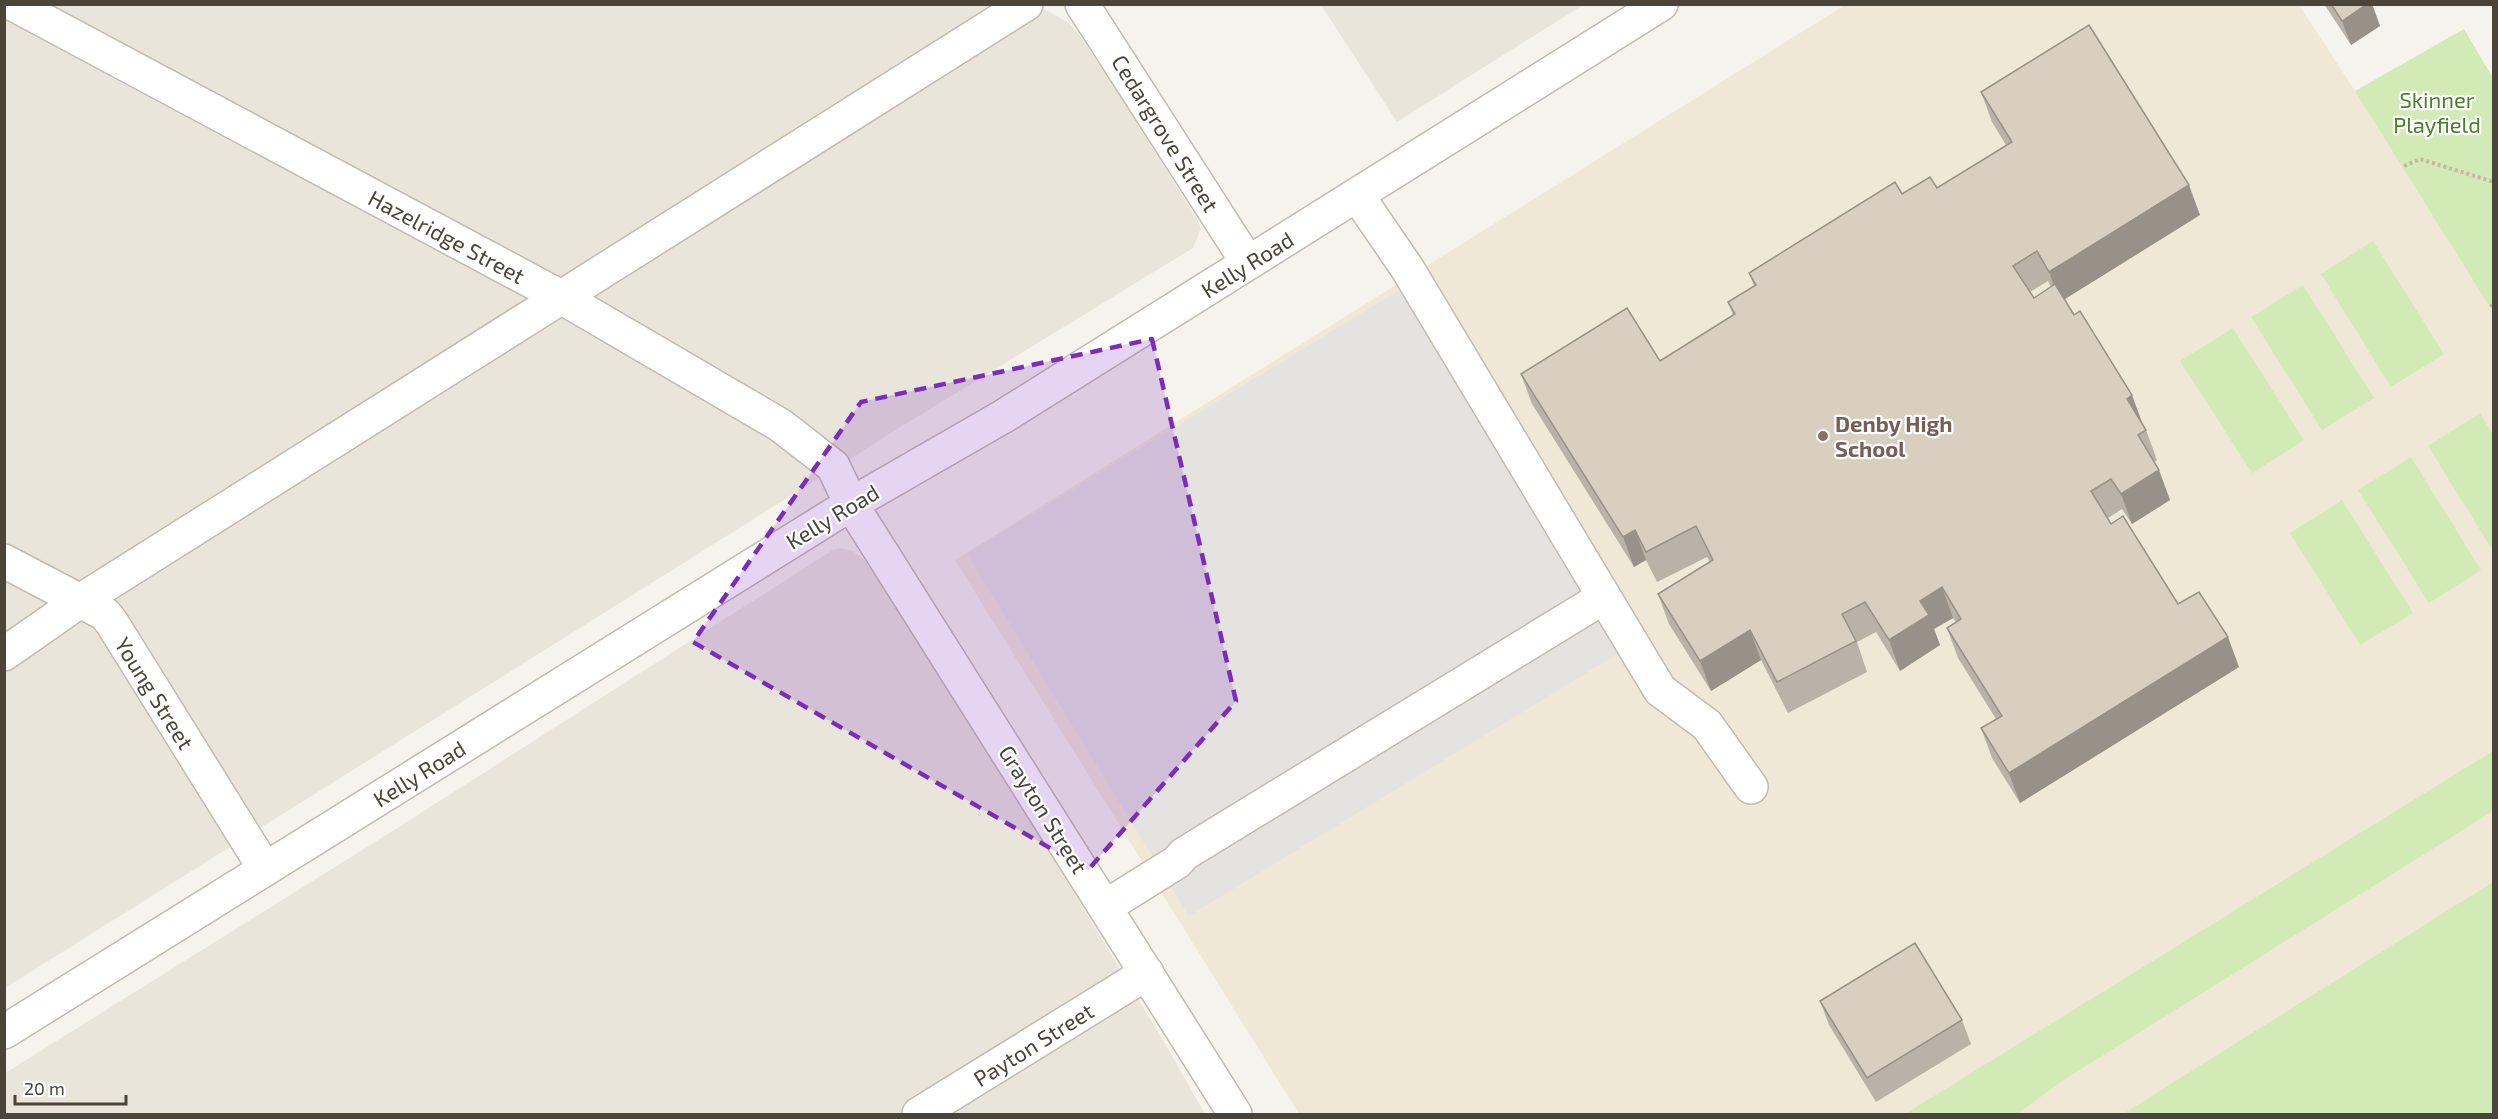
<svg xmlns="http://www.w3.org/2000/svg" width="2498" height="1119" font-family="'Exo 2',sans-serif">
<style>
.residential{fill:#eae5da}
.education{fill:#efe8d6}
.green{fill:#d2eab5}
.parking{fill:#e5e3e0}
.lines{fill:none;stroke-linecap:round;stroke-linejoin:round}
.minor-casing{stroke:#c2bbae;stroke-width:36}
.path{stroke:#c4b79f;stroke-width:4;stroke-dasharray:3 3;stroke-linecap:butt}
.minor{stroke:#fff;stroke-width:33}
.wall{fill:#bab2a6;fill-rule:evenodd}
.shaded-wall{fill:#979187}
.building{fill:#d8cfc1;stroke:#979187;stroke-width:1.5}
.marked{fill:#7b2cbf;fill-opacity:0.2;stroke:#7b2cbf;stroke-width:4.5;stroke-dasharray:12 8;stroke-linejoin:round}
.education-dot{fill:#8d6e63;stroke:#fff;stroke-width:2}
.labels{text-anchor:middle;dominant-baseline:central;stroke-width:4.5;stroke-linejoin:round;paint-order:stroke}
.park-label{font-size:22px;fill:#4a7f2a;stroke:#fff}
.street-label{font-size:22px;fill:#4b4439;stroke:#fff}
.education-label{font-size:22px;font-weight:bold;fill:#785e54;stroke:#fff;text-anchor:start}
</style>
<rect width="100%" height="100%" fill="#f6f3ec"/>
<path class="residential" d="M1035 4 1069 23 1078 33 1114 87 1197 219 1201 228 1193 248 899 428 5 988V5Z
M1321 5H1583L1397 122Z
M840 548 853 551 866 562 905 615 1160 1035 1205 1114H5V1073L391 832 833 550Z"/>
<path class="education" d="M1845 5H2299L2404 166 2493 312V1114H1299L955 560Z"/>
<path class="green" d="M2464 29 2493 78V312L2355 91Z
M2373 241 2444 354 2391 387 2321 274Z
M2303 285 2374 398 2322 430 2251 317Z
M2233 328 2304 440 2252 473 2180 361Z
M2480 413 2493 435V551L2428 446Z
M2411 457 2481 570 2429 603 2358 490Z
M2342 500 2413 613 2360 645 2290 533Z
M2493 751V811L2062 1081 2017 1114H1905Z
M2493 882V1114H2123Z"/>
<path class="parking" d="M1401 289 1624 650 1189 916 967 554Z"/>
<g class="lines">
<defs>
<path id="minor" d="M13 4 561 297 780 425 833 466 851 504 1235 1114
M1082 4 1248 263
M1357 195 1407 268 1660 690 1707 725 1751 787
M4 561 105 614 112 623 265 869
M4 654 80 601 1026 4
M1105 907 1177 862 1184 854 1604 597
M4 1032 851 504 1004 416 1661 4
M919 1114 1147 973"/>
</defs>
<use href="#minor" class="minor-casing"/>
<path class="path" d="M2404 166 2420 159 2494 182
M2491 307 2494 301"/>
<use href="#minor" class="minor"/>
</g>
<path class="wall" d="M2324 4H2372L2380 26 2351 45Z
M1981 92 2200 215 2065 299 2146 430 2157 460 2154 462 2170 500 2132 524 2122 509 2108 518 2111 524 2178 604 2239 667 2020 803 1992 758 1981 728 1996 719 1958 658 1947 628 1956 622 1953 618 1934 629 1940 645 1900 671 1876 632 1857 642 1867 672 1788 713 1761 660 1711 691 1669 624 1658 594 1710 562 1707 557 1657 582 1646 560 1634 567 1532 404 1521 374 1660 361 1733 315 1728 302 1754 286 1749 273 1902 194 1937 188 2006 145 1992 122ZM2048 281 2051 287 2034 298 2030 292Z
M1820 1001 1962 1020 1971 1044 1876 1102 1829 1025Z"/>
<path class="shaded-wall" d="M2367 4H2372L2380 26 2351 45 2342 21Z
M2189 185 2200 215 2060 302 2049 272Z
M2132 395 2143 425 2127 399Z
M2159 470 2170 500 2132 524 2121 494Z
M1635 530 1646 560 1634 567 1623 537Z
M1942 587 1953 618 1934 629 1940 645 1900 671 1889 640 1920 601Z
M1750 630 1761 660 1711 691 1700 661Z
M2228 637 2239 667 2020 803 2009 773Z"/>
<path class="building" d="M2331 4H2367L2342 21Z
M2089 25 2189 185 2049 272 2037 251 2013 266 2034 298 2055 284 2074 315 2080 311 2132 395 2127 399 2146 430 2138 435 2159 470 2121 494 2111 479 2091 491 2111 524 2123 516 2178 604 2199 592 2228 637 2009 773 1981 728 2002 716 1947 628 1961 619 1942 587 1920 601 1929 615 1889 640 1865 602 1842 614 1856 641 1777 682 1750 630 1700 661 1658 594 1713 560 1696 526 1646 552 1635 530 1623 537 1521 374 1627 308 1660 361 1735 314 1728 302 1756 285 1749 273 1895 182 1902 194 1930 177 1937 188 2012 142 1981 92Z
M1915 943 1962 1020 1867 1078 1820 1001Z"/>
<path class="marked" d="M1152 339 1236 701 1088 870 693 642 861 402Z"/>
<circle class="education-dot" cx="1823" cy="436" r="6"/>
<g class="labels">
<g class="park-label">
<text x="2437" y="99">Skinner<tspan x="2437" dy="25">Playfield</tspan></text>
</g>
<g class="street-label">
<text transform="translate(1166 133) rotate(58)">Cedargrove Street</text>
<text transform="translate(447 236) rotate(28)">Hazelridge Street</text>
<text transform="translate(1247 264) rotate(-32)">Kelly Road</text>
<text transform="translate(832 516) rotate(-31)">Kelly Road</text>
<text transform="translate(155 693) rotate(58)">Young Street</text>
<text transform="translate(419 773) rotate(-32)">Kelly Road</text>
<text transform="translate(1044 809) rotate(58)">Grayton Street</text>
<text transform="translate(1033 1044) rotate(-32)">Payton Street</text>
</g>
<g class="education-label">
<text x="1835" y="423">Denby High<tspan x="1835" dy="25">School</tspan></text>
</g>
</g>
<rect width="2498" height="1119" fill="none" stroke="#4b4439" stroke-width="12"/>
<path d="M15 1095v9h111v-9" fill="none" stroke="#4b4439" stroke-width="3"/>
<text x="24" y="1095" font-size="18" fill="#4b4439" stroke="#ffffff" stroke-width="4.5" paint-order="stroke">20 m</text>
</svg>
